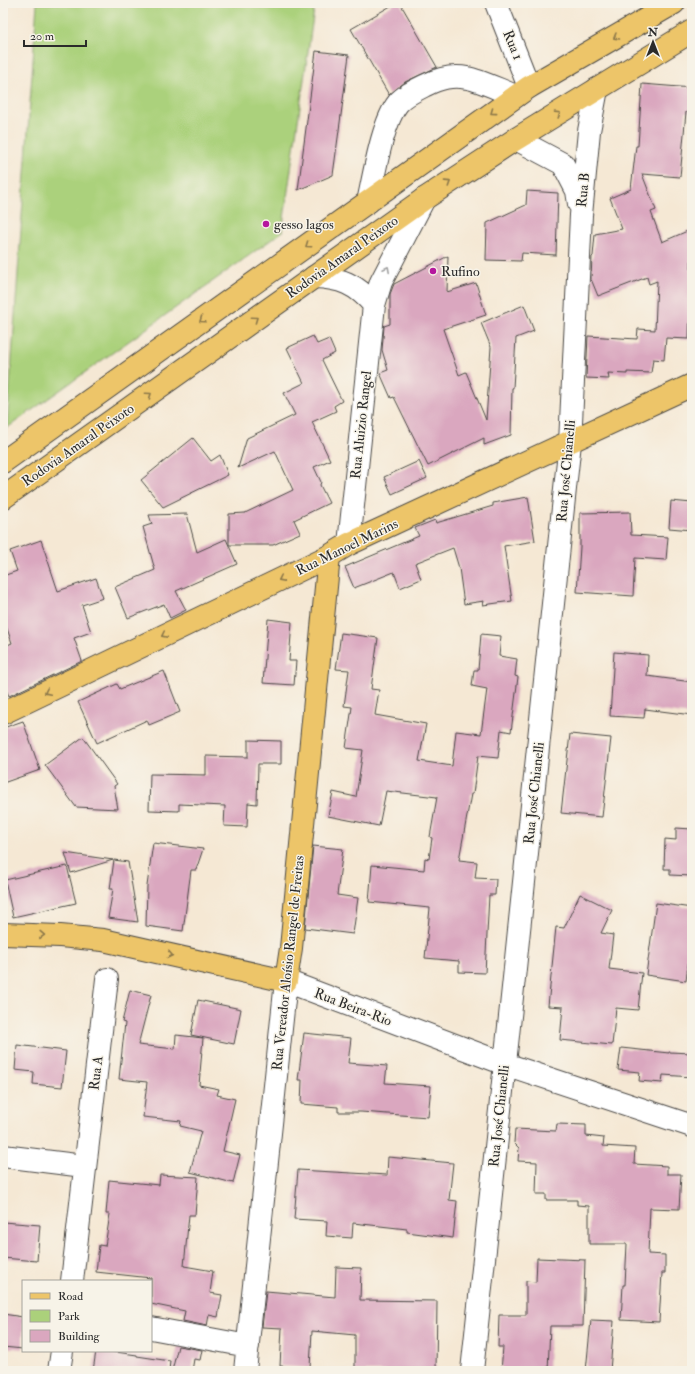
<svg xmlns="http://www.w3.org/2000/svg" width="695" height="1374" font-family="'IM FELL Double Pica',serif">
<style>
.green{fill:#abd17b;stroke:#6b7e53}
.building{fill:#daa7bf}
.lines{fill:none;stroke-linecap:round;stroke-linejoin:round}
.minor-casing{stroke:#494744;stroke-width:24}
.major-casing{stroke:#494744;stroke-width:24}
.highway-casing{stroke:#494744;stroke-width:24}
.minor{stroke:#fff;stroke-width:22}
.major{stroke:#edc569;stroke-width:22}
.highway{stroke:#edc569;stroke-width:22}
.oneway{stroke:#8c784a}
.oneway2{stroke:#a0a0a0}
.poi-dot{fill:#b5179e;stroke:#f7f3e8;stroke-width:1.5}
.labels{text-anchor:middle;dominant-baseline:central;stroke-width:3;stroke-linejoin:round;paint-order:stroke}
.street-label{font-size:14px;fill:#2b2b2b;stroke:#f7f3e8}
.poi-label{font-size:14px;fill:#2b2b2b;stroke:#f7f3e8;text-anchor:start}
</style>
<rect width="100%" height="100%" fill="#f7f3e8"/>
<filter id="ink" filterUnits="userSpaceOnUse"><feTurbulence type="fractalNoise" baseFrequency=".025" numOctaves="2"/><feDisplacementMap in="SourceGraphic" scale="8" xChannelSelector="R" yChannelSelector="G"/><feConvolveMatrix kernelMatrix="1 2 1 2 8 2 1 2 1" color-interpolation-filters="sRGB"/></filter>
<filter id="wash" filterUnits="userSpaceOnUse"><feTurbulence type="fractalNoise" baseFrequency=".012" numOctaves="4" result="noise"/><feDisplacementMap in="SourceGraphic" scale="16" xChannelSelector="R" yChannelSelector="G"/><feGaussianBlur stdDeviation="0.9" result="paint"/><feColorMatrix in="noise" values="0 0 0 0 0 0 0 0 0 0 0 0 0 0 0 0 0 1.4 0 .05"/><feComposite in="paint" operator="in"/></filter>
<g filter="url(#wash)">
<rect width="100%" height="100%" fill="#f5e8d4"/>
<path class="green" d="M37 3H315L282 232 7 428Z"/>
<g id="blocks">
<path class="building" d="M396 3H400L437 67 405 82 389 95 351 29Z
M316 51 349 55 333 175 298 190Z
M642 84 692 88V112H686L680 177 642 174 656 210 651 212 662 242 692 229 689 339 666 338 664 360 653 359 651 373 627 372V374L608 373 609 379 586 378 588 336 637 339 638 329 655 330 657 281 649 284 647 277 598 296 591 279 592 257 593 256 595 234 622 229 610 198 631 189 636 146H638Z
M527 191 558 193 556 255 522 253 521 261 486 260 487 223 526 205Z
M448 256 447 292 476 283 486 315 443 329 459 375 466 372 486 420 491 347 481 323 524 305 534 331 516 338 513 388H512L511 435 484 445V438L428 466 394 397 391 398 380 373 388 370 382 350 384 326 390 324V294L394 284Z
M313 336 317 344 329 339 335 353 322 360 342 401 334 406 336 411 312 422 330 460 314 467 321 482 320 485 329 503 294 520 300 533 273 545H229V514L245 513 293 490 275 451 238 468 247 438 295 415 284 393 304 383 287 348Z
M193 438 211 461 220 455 228 475 163 507 141 480Z
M419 461 427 478 392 494 384 477Z
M528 497 535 541 504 546 512 601 483 605 484 601 464 604 459 568 453 548 415 563 421 579 400 588 394 572 354 588 345 567 419 536 415 528 435 520 436 523 493 506V503Z
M671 501 692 503V530L669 528Z
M630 512 631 535 668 537 666 560 635 558 633 596 577 592 580 547V513Z
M187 514 197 552 226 539 237 564 176 591 186 610 170 618 164 604 128 618 115 587 155 570 143 527 152 524 149 515Z
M41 540 58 591 96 578 103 598 82 605 91 632 74 638 82 661 9 696 3 683V647L12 643 3 617V576L17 571 10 551Z
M268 619 292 622 289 661H296L294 685 263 683Z
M341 633 378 638 371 689 379 690 375 715 426 724 419 761 452 766 456 731 481 734 487 689 472 686 474 670H478L481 634 501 636 499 656 517 659 515 676 518 677 511 732 501 730 498 758 478 756 473 794H471L459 860 477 862 475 878 496 879 495 895H489L485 973 459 972V961L425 958 430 908 369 902 372 865 424 870 425 858 429 859 432 838 430 837 437 797 386 791 379 826 328 816 333 792 356 797 363 750 346 748 352 707 344 706 349 670 336 669Z
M614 652 648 655 647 676 692 682V715L645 709 644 718 610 716Z
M164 671 180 712 149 725 147 720 97 743 78 702 117 684 120 689Z
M23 721 40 770 3 783V728Z
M570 734 611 738 602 817 561 813Z
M83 737 117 784 114 786 118 809 76 807 45 765Z
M248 740 281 741V764H258L257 804 248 803 247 827 224 826 225 806 179 804V811L149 810 150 774 206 775V756L248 757Z
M676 828 692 829V876L670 875V869H664L665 839 676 840Z
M153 843 203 849 196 870H191L183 931 146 926 147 886Z
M313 846 343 849 337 895 358 898 353 934 305 928Z
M65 853 113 860 71 873Z
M114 860 128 862 138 922 108 918 113 889H110Z
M67 866 76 903 13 917 5 880Z
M580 894 612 910 601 933 613 935 609 969 642 973 638 1010 616 1008 612 1045 560 1040 563 1007 548 1006 556 927 564 928Z
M656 903 692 908V932L686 981 646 975Z
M130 990 151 995 138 1045 175 1049 176 1035 203 1038 199 1085 219 1089 217 1095 235 1099 223 1151 240 1155 233 1183 190 1172 201 1131 180 1126 181 1121 143 1117 147 1082 119 1079 125 1023 122 1022Z
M198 1000 241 1009 234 1044 191 1035Z
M304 1033 351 1038 348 1063 387 1066 385 1083 431 1086 428 1117 361 1112H338V1107L301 1104 302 1080H298Z
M17 1045 66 1051 62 1087 33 1084 34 1072 15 1070Z
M621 1048 669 1053V1052L692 1053V1077L663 1075 662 1083 639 1081 640 1072 618 1070Z
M557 1124 586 1125V1136L604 1138 603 1146 635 1148 634 1164 667 1166V1174H681L679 1209 650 1208 648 1254 665 1255V1273H662L659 1322 621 1320 623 1285H625L627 1244H589V1206L577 1205V1200H546V1194H536L537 1162 518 1161 519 1148 514 1143 515 1129 556 1131Z
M388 1157 453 1163 449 1200 457 1201 453 1238 407 1232V1229L353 1223 352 1238 326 1236 327 1221 294 1219 298 1170 387 1175Z
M160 1175 198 1177 195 1215H189L184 1266 213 1271 210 1293 222 1295 218 1317 209 1315 207 1326 183 1321 185 1311 151 1304V1278L96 1272 99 1245 105 1246 110 1214H106L109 1180 159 1185Z
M3 1222 40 1225 37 1261 3 1258Z
M537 1258 585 1260 583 1326H550L548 1371H501L503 1347H498L499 1315H526V1281L536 1282Z
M336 1267 361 1268 360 1300 437 1301 436 1371H355V1335L312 1331 310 1368 280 1366 282 1328 262 1327 266 1291 335 1297Z
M3 1314 23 1317V1349L3 1347Z
M591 1320 614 1321 610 1371H586Z
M178 1346 202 1350 200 1360 194 1359 192 1371H172Z
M96 1351H109L137 1355V1356L170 1361 169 1371H93Z"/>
</g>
</g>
<g filter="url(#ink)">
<use href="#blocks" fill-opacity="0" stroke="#494744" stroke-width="1"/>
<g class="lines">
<defs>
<path id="minor" d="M496 3 529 87
M516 139 563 164 577 191 579 204
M368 202C374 176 382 123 398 103 405 95 416 90 426 85 440 78 452 75 467 78 480 80 502 91 516 96
M314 277C341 278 356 284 374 305
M349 544 374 305 381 282 424 199
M3 1156 84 1166
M72 1281 107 979
M151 1328 248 1346
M59 1371 62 1351
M245 1371 286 981 505 1064 692 1126
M472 1371 509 1026 566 479 570 443 581 215 589 131 597 89"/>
<path id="major" d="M3 713 329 556 349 544 692 385
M3 934 60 936 103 940 286 981 291 948 329 556"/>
<path id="highway" d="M3 462 529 87 674 3
M3 498 424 199 516 139 692 31"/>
</defs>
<use href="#minor" class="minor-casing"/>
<use href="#major" class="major-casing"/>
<use href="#highway" class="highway-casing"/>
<use href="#minor" class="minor"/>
<use href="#major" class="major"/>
<use href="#highway" class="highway"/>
</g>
<defs><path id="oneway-chevron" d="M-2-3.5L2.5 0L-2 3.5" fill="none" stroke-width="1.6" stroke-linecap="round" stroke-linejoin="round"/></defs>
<g class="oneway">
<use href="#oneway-chevron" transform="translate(616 37) rotate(150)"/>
<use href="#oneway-chevron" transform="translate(493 112) rotate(144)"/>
<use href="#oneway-chevron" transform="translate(558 114) rotate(-32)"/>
<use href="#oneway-chevron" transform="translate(448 183) rotate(-33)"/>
<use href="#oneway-chevron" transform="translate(308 245) rotate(145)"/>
<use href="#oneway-chevron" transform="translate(255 319) rotate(-35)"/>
<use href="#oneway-chevron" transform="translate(202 320) rotate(145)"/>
<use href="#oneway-chevron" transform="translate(149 395) rotate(-35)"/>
<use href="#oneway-chevron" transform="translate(281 579) rotate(154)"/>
<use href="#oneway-chevron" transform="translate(164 635) rotate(154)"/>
<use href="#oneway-chevron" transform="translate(47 692) rotate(154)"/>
<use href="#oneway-chevron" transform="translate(42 935) rotate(2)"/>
<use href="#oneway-chevron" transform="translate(170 955) rotate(12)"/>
</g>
<use class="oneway2" href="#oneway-chevron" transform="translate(387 269) rotate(-63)"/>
</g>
<g class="poi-dot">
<circle cx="266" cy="224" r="4"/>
<circle cx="433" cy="271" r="4"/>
</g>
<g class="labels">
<g class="street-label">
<text transform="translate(513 45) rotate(68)">Rua 1</text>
<text transform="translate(583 190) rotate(-84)">Rua B</text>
<text transform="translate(342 257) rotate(-35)">Rodovia Amaral Peixoto</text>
<text transform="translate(361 425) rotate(-84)">Rua Aluizio Rangel</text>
<text transform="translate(78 445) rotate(-35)">Rodovia Amaral Peixoto</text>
<text transform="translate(566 471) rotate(-85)">Rua José Chianelli</text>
<text transform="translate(347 547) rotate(-26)">Rua Manoel Marins</text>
<text transform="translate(534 793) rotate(-84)">Rua José Chianelli</text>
<text transform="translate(288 963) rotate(-84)">Rua Vereador Aloísio Rangel de Freitas</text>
<text transform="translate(353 1007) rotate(21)">Rua Beira-Rio</text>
<text transform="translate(96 1073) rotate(-83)">Rua A</text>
<text transform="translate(499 1116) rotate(-84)">Rua José Chianelli</text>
</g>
<g class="poi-label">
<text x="274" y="224">gesso lagos</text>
<text x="441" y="271">Rufino</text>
</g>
</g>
<rect width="695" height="1374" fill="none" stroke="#f7f3e8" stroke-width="16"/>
<rect x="22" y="1280" width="130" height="72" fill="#f7f3e8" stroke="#a5a39c"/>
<rect x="30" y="1293" width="20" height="6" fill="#edc569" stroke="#a5a39c"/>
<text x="58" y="1300" font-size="12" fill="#2b2b2b">Road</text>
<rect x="30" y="1310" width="20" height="12" fill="#abd17b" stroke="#a5a39c"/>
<text x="58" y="1320" font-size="12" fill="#2b2b2b">Park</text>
<rect x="30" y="1330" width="20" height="12" fill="#daa7bf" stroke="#a5a39c"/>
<text x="58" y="1340" font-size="12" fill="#2b2b2b">Building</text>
<g transform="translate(653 42)" stroke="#f7f3e8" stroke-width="3" paint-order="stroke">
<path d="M0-3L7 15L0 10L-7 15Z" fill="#2b2b2b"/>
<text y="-6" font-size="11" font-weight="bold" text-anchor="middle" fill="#2b2b2b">N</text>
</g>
<path d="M24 40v6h62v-6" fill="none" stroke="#2b2b2b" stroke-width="2"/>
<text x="30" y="40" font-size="12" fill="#2b2b2b" stroke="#f7f3e8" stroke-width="3" paint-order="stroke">20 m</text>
</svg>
